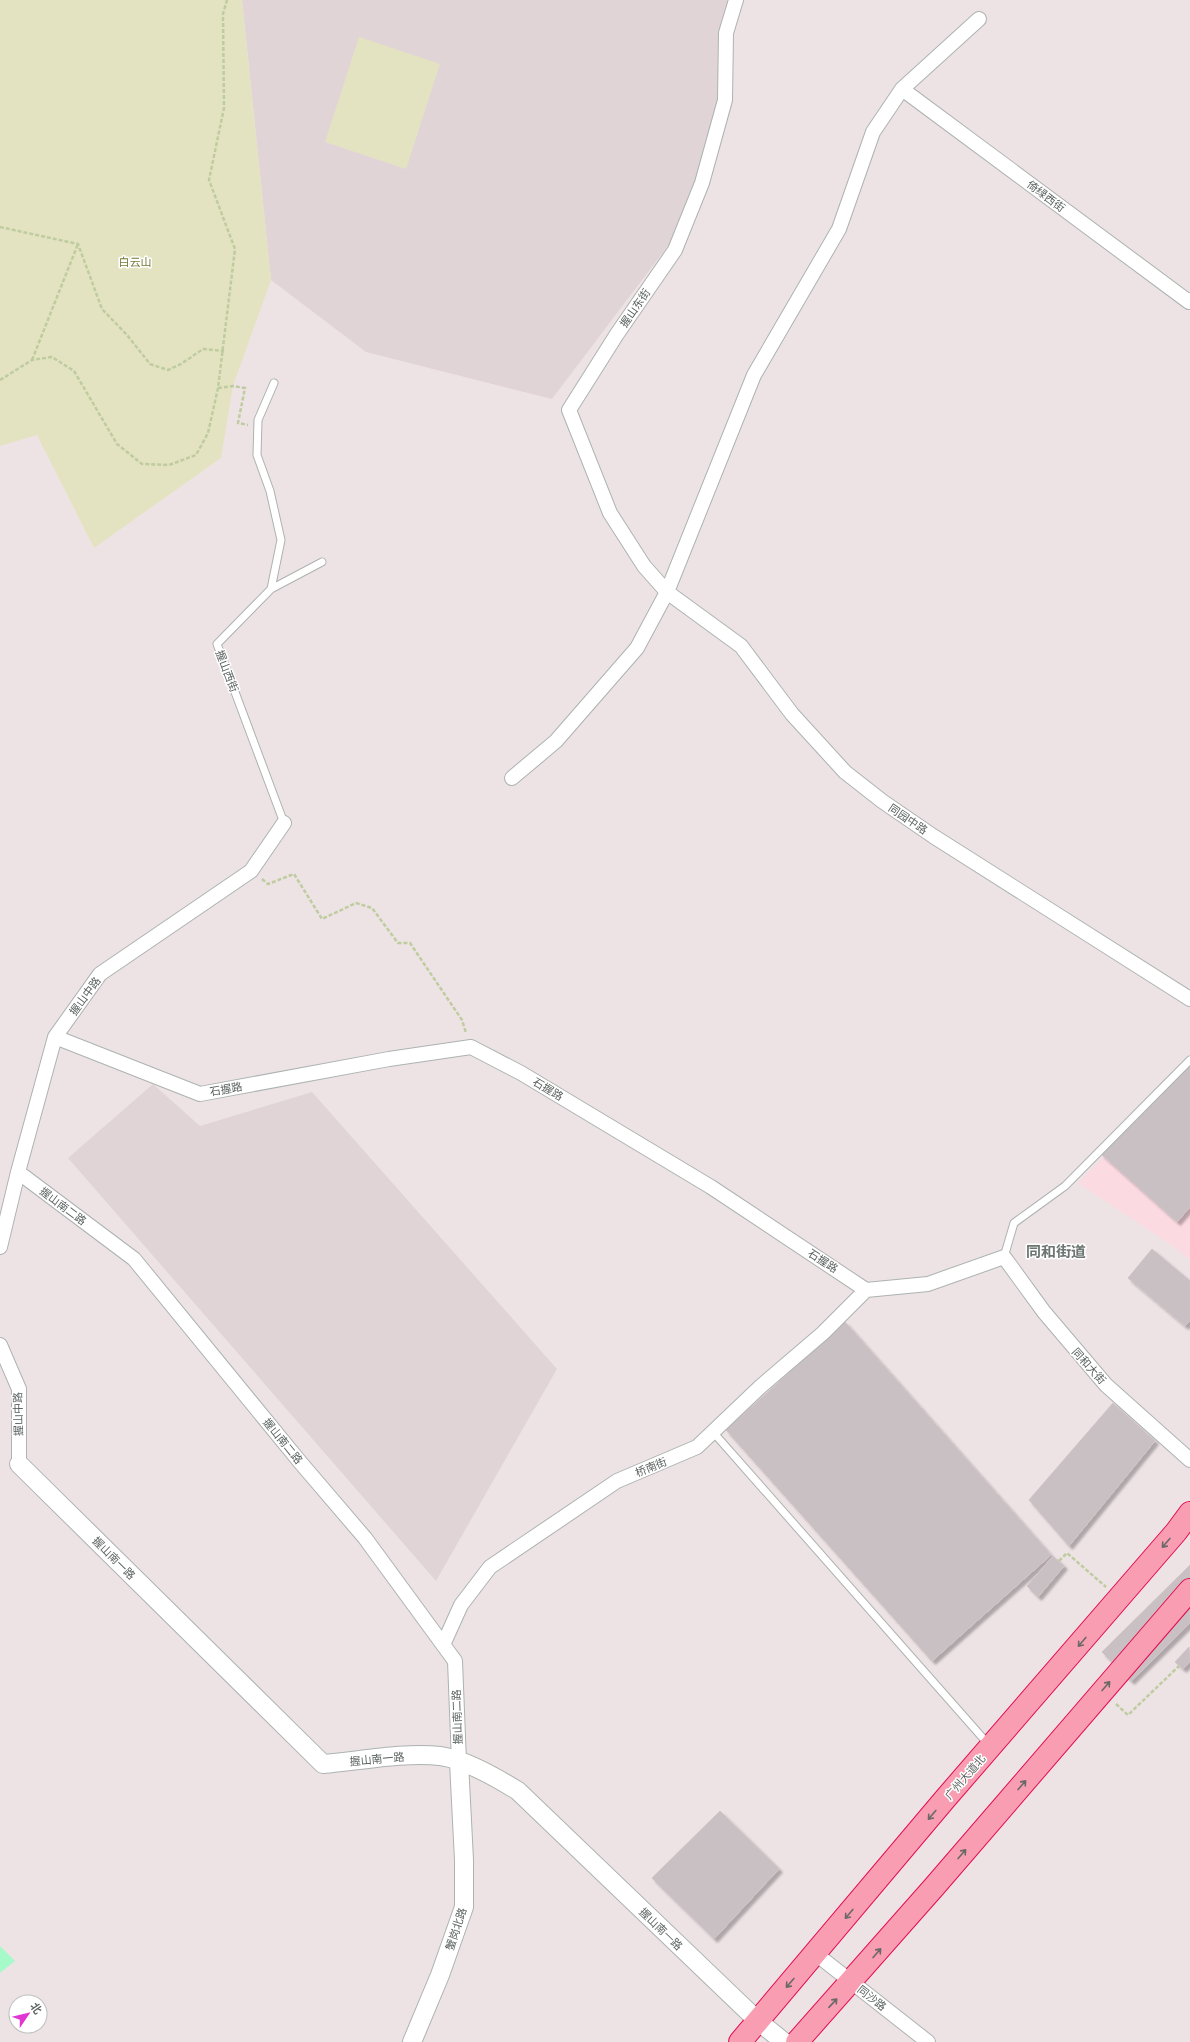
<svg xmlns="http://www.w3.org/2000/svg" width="1190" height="2042" font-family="'Space Grotesk','Noto Sans SC',sans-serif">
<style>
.commercial{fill:#fcdae2}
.education{fill:#e0d4d7}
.green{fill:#e4e3c1}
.water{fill:#a6faca}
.building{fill:#c8c0c2;stroke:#d2c2c7;filter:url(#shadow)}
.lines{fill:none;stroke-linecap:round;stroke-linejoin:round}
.service-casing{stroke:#acb3b1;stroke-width:9}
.minor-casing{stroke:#acb3b1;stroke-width:16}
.tertiary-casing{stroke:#acb3b1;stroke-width:20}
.trunk-casing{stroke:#e40c51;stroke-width:24}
.path{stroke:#bfcc9f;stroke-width:2.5;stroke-dasharray:4 2;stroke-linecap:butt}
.service{stroke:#fff;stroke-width:7}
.minor{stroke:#fff;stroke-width:14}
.tertiary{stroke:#fff;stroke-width:18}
.trunk{stroke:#f99eb2;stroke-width:22}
.oneway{stroke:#6b6968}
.labels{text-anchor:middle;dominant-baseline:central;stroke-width:3;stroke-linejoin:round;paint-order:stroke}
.street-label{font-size:11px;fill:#5b6360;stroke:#fff}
.park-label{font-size:11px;fill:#767836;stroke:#fff}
.district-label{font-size:15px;font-weight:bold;fill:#6c7571;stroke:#fff}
</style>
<defs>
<filter id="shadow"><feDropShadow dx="3.5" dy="3.5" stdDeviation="1" flood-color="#0004"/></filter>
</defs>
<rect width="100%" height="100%" fill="#ede3e5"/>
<path class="commercial" d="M1190 1070V1260L1170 1244 1078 1183Z"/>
<path class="education" d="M242 0H728L725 100 686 222 552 399 366 352 271 280Z
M153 1084 200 1126 312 1092 557 1369 436 1581 68 1158Z"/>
<path class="green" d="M0 0H242L271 280 233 386 221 458 94 548 37 435 0 446Z
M359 37 440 64 406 169 325 142Z"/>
<path class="water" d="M0 1946 15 1961 0 1973Z"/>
<path class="building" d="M1190 1063V1207L1177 1222 1101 1154Z
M1152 1249 1190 1281V1321L1185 1326 1128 1278Z
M845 1322 1051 1555 932 1661 726 1430Z
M1113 1403 1155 1441 1069 1546 1029 1500Z
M1053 1556 1064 1566 1038 1597 1027 1586Z
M1190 1565V1623L1131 1681 1102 1652Z
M1189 1647 1190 1662 1183 1669 1175 1662Z
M720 1811 779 1869 714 1939 652 1878Z"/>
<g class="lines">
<defs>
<path id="service" d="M271 589 281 540 270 491 257 455 258 420 274 383
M284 823 217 644 271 589 322 562
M1004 1257 1014 1223 1065 1186 1190 1060
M713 1432 989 1745"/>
<path id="minor" d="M736 0 726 33 725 100 702 183 675 250 617 334 569 410 610 513 644 566 667 592 741 646 792 714 845 772 882 801 933 836 1190 999
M902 89 1189 302 1190 300
M512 778 556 741 637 648 667 592 754 375 839 229 873 132 902 89 979 19
M55 1037 200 1094 389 1059 471 1047 521 1073 711 1187 866 1290 928 1284 1004 1257 1044 1312 1106 1385 1190 1460
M18 1172 134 1259 300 1462 365 1538 455 1661 459 1762
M0 1247 18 1172 55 1037 100 974 251 871 284 823
M0 1345 19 1389V1464
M443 1645 461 1605 490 1567 617 1481 697 1447 760 1387 823 1333 866 1290
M816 1954 928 2042"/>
<path id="tertiary" d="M19 1464 323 1764C359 1761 405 1752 440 1756 464 1759 497 1778 518 1791L758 2021 784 2042
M412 2042 440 1975 464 1907V1860L459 1762"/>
<path id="trunk" d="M740 2042 945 1799 1176 1532 1190 1513
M797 2042 934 1887 1190 1590"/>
</defs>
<use href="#service" class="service-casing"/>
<use href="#minor" class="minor-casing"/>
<use href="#tertiary" class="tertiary-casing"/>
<use href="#trunk" class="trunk-casing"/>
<path class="path" d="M0 227 78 244 102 309 127 335 150 364 168 370 181 364 203 349 224 351
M32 360 78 244
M0 380 32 360 52 357 74 371 117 444 142 464 169 465 196 455 208 433 218 388 235 249 209 180 224 108 223 14 227 0
M218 388 233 386 245 388 238 423 248 425
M262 879 268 884 294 874 322 919 356 903 372 908 398 943H410L462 1020 466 1033
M1059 1561 1067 1553 1106 1587
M1116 1704 1128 1715 1179 1666"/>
<use href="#service" class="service"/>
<use href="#minor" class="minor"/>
<use href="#tertiary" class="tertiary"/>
<use href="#trunk" class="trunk"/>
</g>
<defs><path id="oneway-shaft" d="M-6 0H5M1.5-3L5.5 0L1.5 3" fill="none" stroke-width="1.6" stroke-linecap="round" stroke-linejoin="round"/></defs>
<g class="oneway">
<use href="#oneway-shaft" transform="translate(1166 1543) rotate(131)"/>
<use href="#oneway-shaft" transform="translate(1082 1642) rotate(130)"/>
<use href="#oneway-shaft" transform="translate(1106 1686) rotate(-49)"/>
<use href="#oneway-shaft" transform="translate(1022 1785) rotate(-49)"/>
<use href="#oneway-shaft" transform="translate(932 1815) rotate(130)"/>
<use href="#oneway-shaft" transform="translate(962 1854) rotate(-49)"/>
<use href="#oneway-shaft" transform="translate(849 1914) rotate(130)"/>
<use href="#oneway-shaft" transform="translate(877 1953) rotate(-49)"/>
<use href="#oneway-shaft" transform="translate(790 1983) rotate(131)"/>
<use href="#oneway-shaft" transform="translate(833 2003) rotate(-47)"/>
</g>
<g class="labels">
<g class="street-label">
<text transform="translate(1046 196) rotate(37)">倚绿西街</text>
<text transform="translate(635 308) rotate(-55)">握山东街</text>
<text transform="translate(227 671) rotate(69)">握山西街</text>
<text transform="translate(908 819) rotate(34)">同园中路</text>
<text transform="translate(85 996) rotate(-54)">握山中路</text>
<text transform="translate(226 1089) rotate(-10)">石握路</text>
<text transform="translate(548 1089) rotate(31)">石握路</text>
<text transform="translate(63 1206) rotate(37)">握山南二路</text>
<text transform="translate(823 1261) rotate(33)">石握路</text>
<text transform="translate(1089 1366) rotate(48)">同和大街</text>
<text transform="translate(18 1414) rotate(-91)">握山中路</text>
<text transform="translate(283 1441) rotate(51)">握山南二路</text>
<text transform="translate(651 1467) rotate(-22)">桥南街</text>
<text transform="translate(114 1558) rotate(45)">握山南一路</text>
<text transform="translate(457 1717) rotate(-92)">握山南二路</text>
<text transform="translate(377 1759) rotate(-5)">握山南一路</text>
<text transform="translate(965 1777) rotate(-49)">广州大道北</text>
<text transform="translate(456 1929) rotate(-72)">蟹岗北路</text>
<text transform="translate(661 1929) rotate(44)">握山南一路</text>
<text transform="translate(872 1998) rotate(38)">同沙路</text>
</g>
<g class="park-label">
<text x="135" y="262">白云山</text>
</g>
<g class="district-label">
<text x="1056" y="1251">同和街道</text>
</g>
</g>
<g transform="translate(28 2014) rotate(55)"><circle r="19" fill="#ffffff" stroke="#bdc1bf"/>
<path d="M0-3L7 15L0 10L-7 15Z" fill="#e037d3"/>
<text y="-6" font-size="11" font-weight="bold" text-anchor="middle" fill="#5b6360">北</text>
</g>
</svg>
